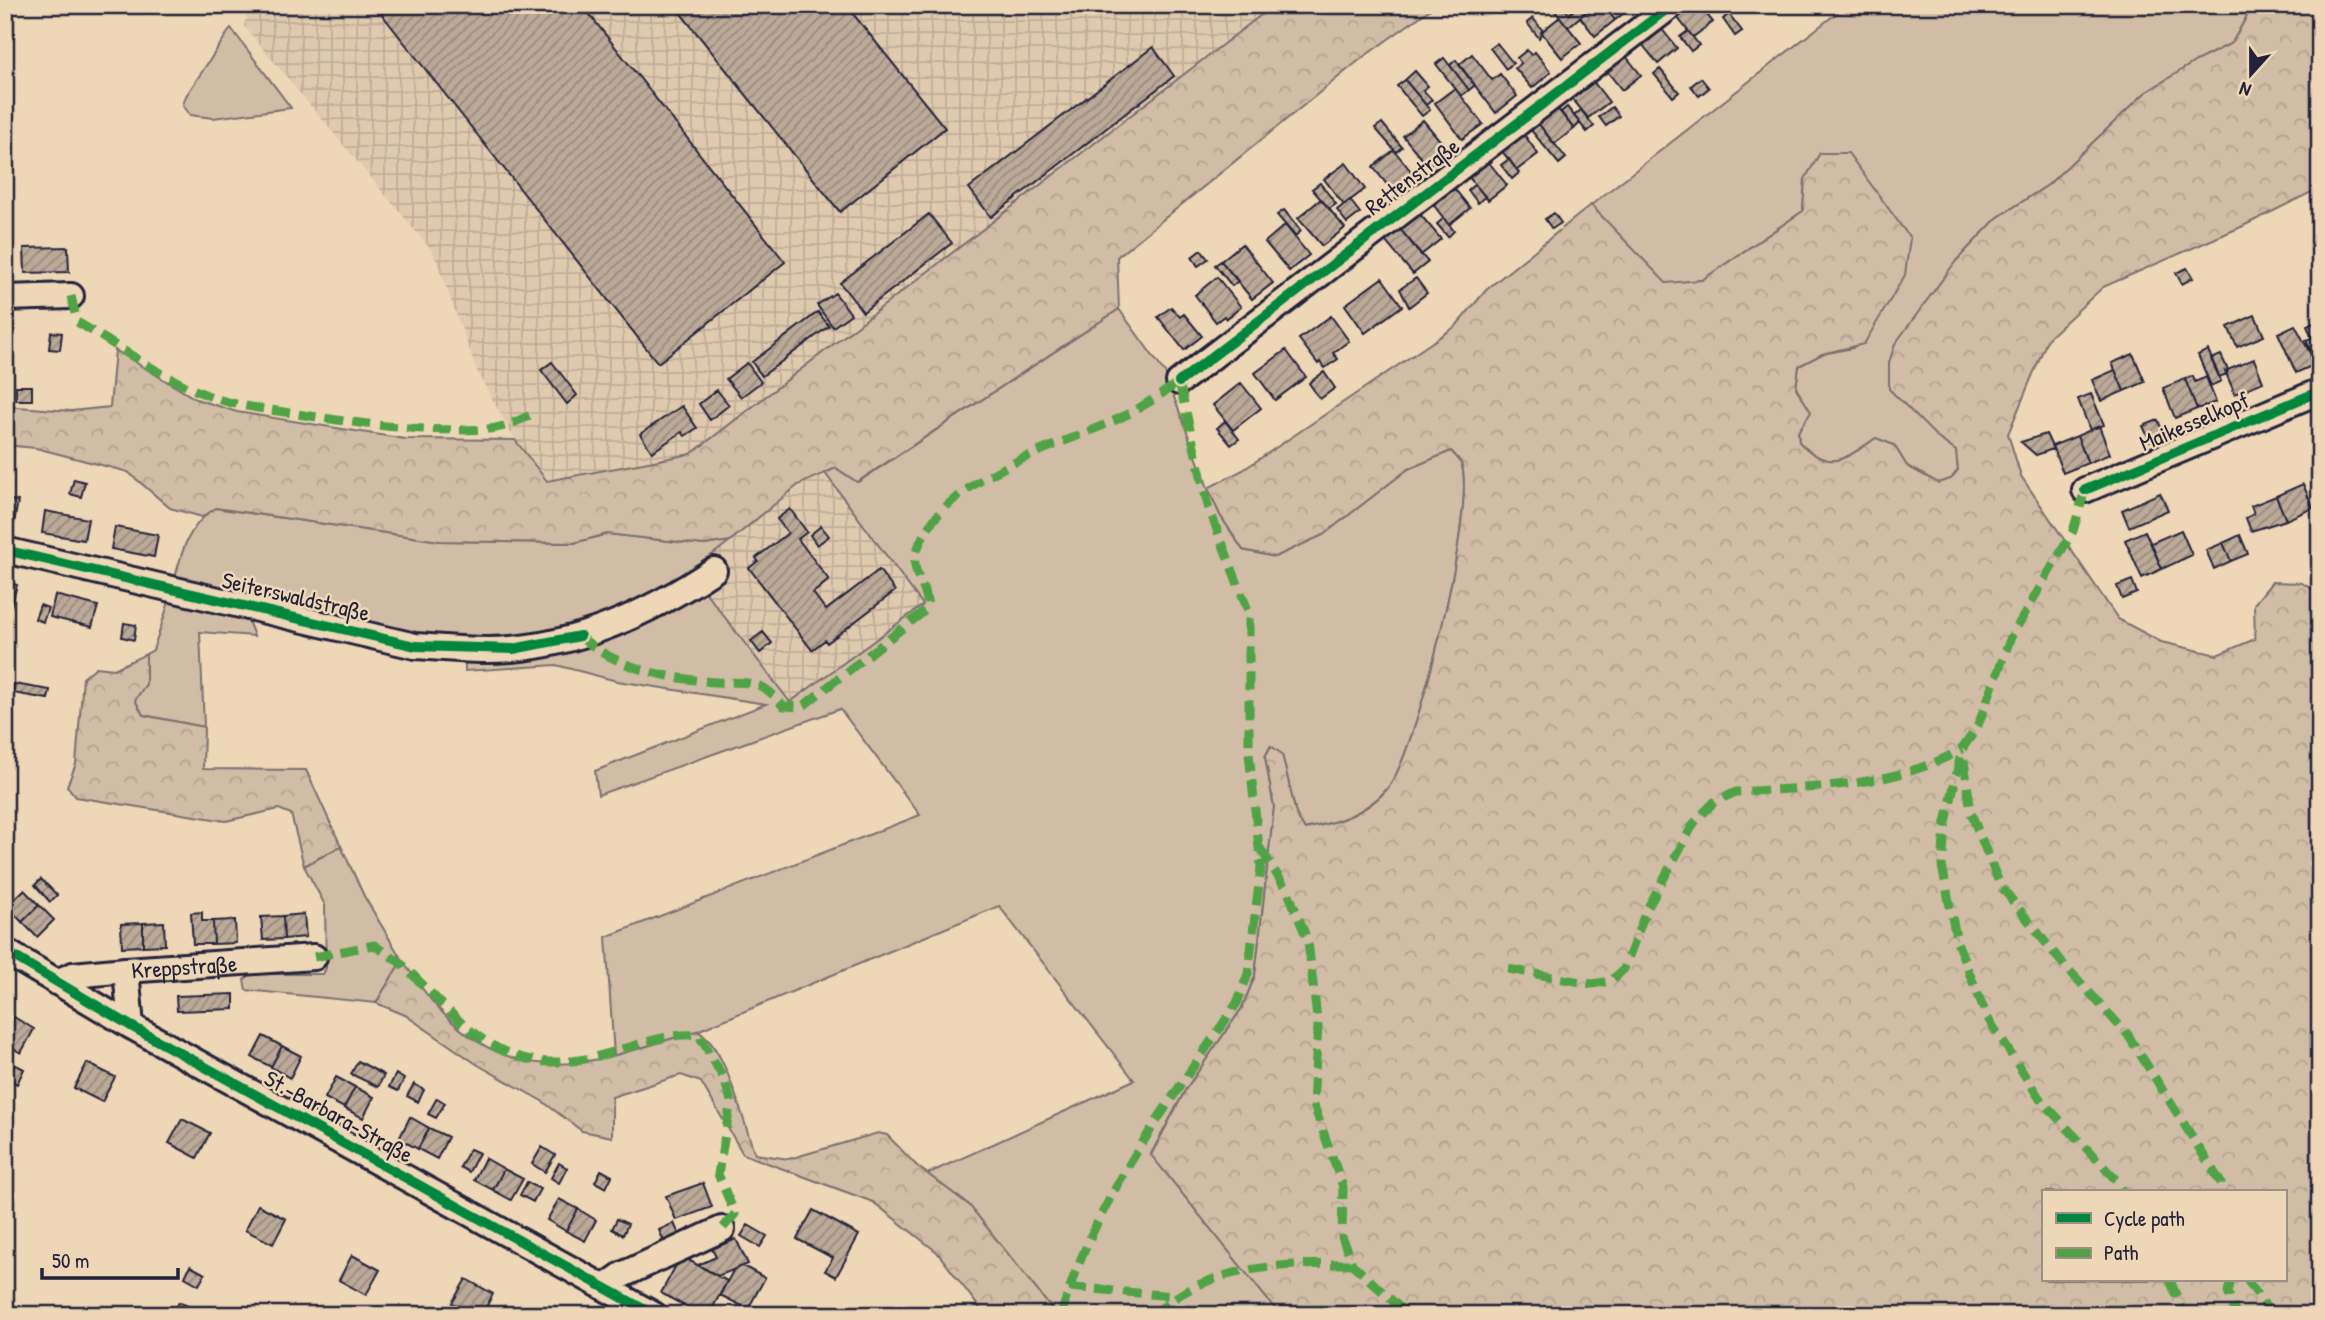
<svg xmlns="http://www.w3.org/2000/svg" width="2325" height="1320" font-family="'Patrick Hand',sans-serif">
<style>
.industrial{fill:url(#industrial-grid)}
.grass{fill:#d1bda5;stroke:#7a7070;stroke-width:2}
.forest{fill:url(#forest-crowns);stroke:#7a7070;stroke-width:2;fill-rule:evenodd}
.building{fill:url(#building-hatch);stroke:#22223b;stroke-width:2}
.lines{fill:none;stroke-linecap:round;stroke-linejoin:round}
.minor-casing{stroke:#22223b;stroke-width:30}
.minor{stroke:#eed7b7;stroke-width:24}
.quiet{stroke:#50a245;stroke-width:9;stroke-dasharray:18 9;stroke-linecap:butt}
.cycleway-casing{stroke:#eed7b7;stroke-width:15}
.cycleway{stroke:#00873e;stroke-width:10}
.labels{text-anchor:middle;dominant-baseline:central;stroke-width:5;stroke-linejoin:round;paint-order:stroke}
.street-label{font-size:23px;fill:#22223b;stroke:#eed7b7}
</style>
<defs>
<pattern id="industrial-grid" width="8" height="8" patternUnits="userSpaceOnUse" patternTransform="scale(1.75)"><rect width="8" height="8" fill="#dfcaae"/><path d="M0 4h8M4 0v8" fill="none" stroke="#bfad97"/></pattern>
<pattern id="forest-crowns" width="20" height="18" patternUnits="userSpaceOnUse" patternTransform="scale(1.75)"><rect width="20" height="18" fill="#d1bda5"/><path d="M2 6a3 3 0 1 1 6 0M12 15a3 3 0 1 1 6 0" fill="none" stroke="#b3a28f"/></pattern>
<pattern id="building-hatch" width="6" height="6" patternUnits="userSpaceOnUse" patternTransform="scale(1.75)"><rect width="6" height="6" fill="#bbaa98"/><path d="M-1 1l2-2M0 6l6-6M5 7l2-2" fill="none" stroke="#988a7d"/></pattern>
</defs>
<rect width="100%" height="100%" fill="#eed7b7"/>
<filter id="ink" filterUnits="userSpaceOnUse"><feTurbulence type="fractalNoise" baseFrequency=".0143" numOctaves="2"/><feDisplacementMap in="SourceGraphic" scale="14" xChannelSelector="R" yChannelSelector="G"/><feConvolveMatrix kernelMatrix="1 2 1 2 8 2 1 2 1" color-interpolation-filters="sRGB"/></filter>
<g filter="url(#ink)">
<path class="industrial" d="M250 5H1274L691 454 547 481 515 440 478 373 433 252 244 26Z
M825 473 923 605 790 702 690 572 798 485Z"/>
<path class="grass" d="M1847 5H2021L2034 11 2037 5H2253L2232 43 2196 61 2145 93 2048 185 1997 218 1956 261 1921 419 1938 438 1956 451 1958 470 1951 479 1938 483 1907 466 1894 445 1876 438C1843 460 1830 474 1799 442L1798 432 1810 412 1796 388 1799 366 1822 354 1853 348 1805 179 1803 211 1702 280 1666 284 1591 205Z
M231 28 291 108 213 118 190 115 183 105 186 96Z
M1119 309 1165 373 1208 488 1220 515 1243 550 1275 557 1323 535 1408 469 1451 451C1454 454 1459 459 1461 463 1478 504 1417 752 1388 788 1366 814 1336 823 1304 829L1296 814 1282 755 1270 747 1265 757 1274 807 1255 976 1242 1008 1186 1089 1151 1154 1280 1315H1073L1069 1311 1055 1313 969 1205 927 1174 1134 1080 999 906 697 1031 614 1056 606 937 920 815 840 709 598 795 595 771 766 704 617 681 556 665 465 671 464 643 245 613 254 636 200 632 204 727 143 715 135 700 146 684V654L153 650C159 632 165 615 170 598 180 562 182 530 215 508L440 541 574 543 607 534 704 545 730 541 690 572 790 702 923 605 825 473 835 468 858 482Z
M341 846 364 896 402 960 376 1003 246 990 244 980 251 974H323L326 968 325 905 304 866Z"/>
<path class="forest" d="M1274 5H1436L1362 58 1117 257 1119 309 857 482 836 468 798 485 730 541 704 545 607 534 574 543 440 541 216 508 202 517 170 508 128 472 36 448 5 445V406L71 411 110 407 115 350 196 399 237 412 405 439 515 440 547 481 691 454Z
M2253 5H2320V188L2241 227 2103 287 2048 338 2008 434 2021 476 2118 619 2161 642 2217 655 2255 639 2254 604 2272 582 2302 583 2320 594V1315H1280L1151 1155 1186 1089 1242 1008 1255 976 1274 807 1265 757 1271 746 1282 754 1296 814 1304 829C1336 823 1367 814 1388 788 1417 752 1478 503 1461 463 1459 459 1454 454 1451 451L1408 469 1323 535 1275 557 1243 550 1220 515 1208 488 1243 470 1456 326 1487 289 1591 205 1666 283 1702 280 1803 211 1805 179 1820 153H1848L1910 238 1905 275 1864 344 1822 354 1799 366 1796 388 1811 412 1798 432 1799 442C1830 473 1844 460 1876 438L1894 445 1907 466 1938 483 1951 479 1958 470 1956 451 1938 438 1889 389V363L1895 344 1956 261 1997 218 2048 185 2145 93 2196 61 2232 43ZM2043 1192H2285V1280H2043Z
M146 654V684L135 700 143 715 204 727 203 769 306 770 341 846 304 866 291 814 279 809 226 821 76 797 67 786 76 764 83 678 96 667 114 669Z
M402 960C414 976 424 993 438 1008 521 1096 596 1061 697 1031 726 1044 743 1123 755 1154L789 1159 878 1133 887 1135 917 1166 969 1205 1055 1313 1069 1311 1070 1315H985L937 1252 873 1202 743 1154 701 1082 681 1075 612 1097V1137L582 1131 542 1101 478 1065 405 1015 376 1003Z"/>
<path class="building" d="M389 5H582L785 262 658 363 380 12Z
M674 5H846L945 128 840 212Z
M1562 5 1569 14 1579 5 1586 12 1568 27 1551 6Z
M1594 5H1603L1615 20 1595 36 1580 17Z
M1603 5H1634L1615 20Z
M1692 5H1699L1713 22 1693 37 1677 17Z
M1729 14 1742 31 1735 36 1723 19Z
M1560 17 1581 43 1562 58 1541 32Z
M1533 18 1543 31 1539 38 1527 23Z
M1661 28 1677 48 1658 64 1642 44Z
M1688 31 1699 45 1691 51 1680 37Z
M1497 43 1513 63 1506 69 1490 48Z
M1153 47 1174 76 991 217 969 188Z
M1527 50 1531 55 1535 52 1551 72 1532 88 1515 68 1521 63 1517 58Z
M1472 54 1492 80 1500 74 1517 96 1496 113 1459 65Z
M1625 55 1641 75 1622 90 1606 70Z
M1444 58 1469 90 1461 96 1436 64Z
M1456 60 1475 85 1469 90 1450 65Z
M1660 69 1679 92 1673 97 1654 74Z
M1415 71 1428 86 1423 90 1432 100 1426 105 1405 80Z
M1701 78 1709 88 1699 96 1691 86Z
M1405 80 1430 110 1422 116 1397 86Z
M1592 80 1609 102 1588 118 1571 97Z
M1455 88 1483 124 1462 139 1435 103Z
M1567 107 1580 123 1574 129 1561 112Z
M1612 107 1619 116 1606 126 1599 117Z
M1557 108 1574 129 1554 144 1538 123Z
M1581 110 1594 126 1587 132 1574 116Z
M1423 120 1448 150 1428 166 1403 136Z
M1382 123 1402 147 1396 152 1375 128Z
M1538 123 1566 158 1559 164 1530 129Z
M1523 133 1538 154 1517 170 1501 150Z
M1394 150 1414 175 1393 192 1373 167Z
M1509 159 1519 173 1512 179 1501 165Z
M1487 160 1507 185 1488 200 1468 176Z
M1346 163 1365 189 1344 205 1324 179Z
M1320 183 1336 204 1329 209 1312 189Z
M1475 184 1485 197 1478 203 1468 190Z
M1453 187 1470 208 1449 225 1432 203Z
M1321 199 1345 228 1322 246 1298 218Z
M1350 200 1360 213 1347 223 1337 210Z
M1284 210 1301 231 1295 236 1277 215Z
M1419 213 1441 239 1421 255 1400 229Z
M1554 213 1561 223 1552 229 1545 219Z
M929 214 952 243 863 312 840 283Z
M1444 218 1454 231 1448 237 1437 224Z
M1285 225 1309 255 1289 271 1265 242Z
M1400 229 1428 262 1413 274 1385 241Z
M1242 244 1273 283 1252 299 1221 261Z
M68 247 69 272 25 273 24 248Z
M1201 250 1208 259 1198 266 1192 257Z
M1221 261 1238 281 1232 286 1215 265Z
M2187 268 2193 278 2182 284 2176 273Z
M1217 277 1241 307 1226 319 1224 316 1216 322 1195 295Z
M1382 278 1402 306 1365 333 1345 305Z
M1416 278 1427 293 1409 307 1400 289Z
M835 293 851 314 833 327 817 305Z
M1171 307 1180 317 1184 314 1202 336 1184 350 1158 317Z
M818 312 829 326 762 376 752 362Z
M2255 315 2264 336 2237 347 2228 327Z
M1331 316 1349 341 1333 353 1338 359 1325 368 1320 362 1318 364 1299 339Z
M2320 320V362L2316 364 2306 340 2312 338 2307 326Z
M2295 325 2316 364 2296 373 2278 333Z
M51 332 62 333 60 350 49 349Z
M1286 350 1306 377 1275 400 1255 373Z
M2208 350 2221 381 2211 386 2198 355Z
M2133 354 2145 382 2124 391 2112 363Z
M2221 355 2228 370 2227 374 2219 377 2211 359Z
M2254 359 2263 382 2235 394 2225 371Z
M552 362 577 395 567 404 541 370Z
M747 363 761 382 741 397 726 379Z
M2115 370 2124 391 2101 401 2092 380Z
M1324 372 1335 388 1320 399 1309 383Z
M2193 376 2195 382 2206 377 2216 402 2197 409 2185 379Z
M2185 379 2197 409 2175 418 2163 388Z
M1241 383 1261 408 1233 430 1213 405Z
M16 386H32V400H16Z
M717 390 729 405 710 420 699 404Z
M2091 394 2104 425 2090 430 2078 399Z
M682 406 697 428 685 436 682 432 652 452 640 434Z
M2158 420 2164 435 2150 441 2143 426Z
M1225 421 1239 439 1231 445 1217 428Z
M2099 426 2110 454 2088 463 2077 436Z
M2046 434 2053 449 2036 455 2021 442Z
M2077 436 2088 463 2063 473 2052 446Z
M74 479 85 482 81 497 70 494Z
M2303 484 2313 508 2286 520 2276 496Z
M2160 493 2168 510 2129 527 2122 510Z
M2276 496 2286 520 2251 531 2246 518 2254 514 2251 506Z
M5 499 18 501 14 523 5 521Z
M790 509 807 532 798 539 829 580 813 593 826 610 879 570 895 591 827 643 825 640 812 650 749 568 758 561 756 558 788 533 777 519Z
M45 511 88 519 84 540 42 533Z
M821 526 829 536 817 545 810 535Z
M115 527 158 535 154 557 111 549Z
M2181 530 2192 555 2162 569 2151 543Z
M2145 531 2162 569 2142 578 2125 540Z
M2240 535 2248 554 2231 561 2223 543Z
M2223 543 2231 561 2214 569 2206 550Z
M2132 580 2137 593 2122 599 2117 586Z
M5 582 17 585 11 607 5 606Z
M55 595 98 606 92 627 50 617Z
M40 605 48 608 43 622 35 619Z
M124 623 136 625 134 640 122 637Z
M763 632 772 643 760 653 751 641Z
M14 684 50 690 48 699 13 693Z
M41 879 57 895 50 902 35 885Z
M24 890 39 905 22 922 7 906Z
M39 905 54 920 37 937 22 922Z
M202 912V921H213L214 944H193L191 913Z
M304 914 306 937 284 939 283 916Z
M283 916 284 939 263 940 261 917Z
M235 920 236 943 214 944 213 921Z
M164 922 165 945 143 946V923Z
M143 923V946L122 947 121 924Z
M234 994V1009L177 1011 176 996Z
M14 1017 34 1029 21 1053 5 1044V1032Z
M263 1036 282 1046 271 1067 252 1057Z
M282 1046 301 1056 290 1078 271 1067Z
M358 1061 384 1075 378 1087 351 1074Z
M87 1063 115 1077 102 1102 74 1088Z
M14 1064 24 1069 17 1084 7 1079Z
M396 1074 404 1079 398 1091 389 1087Z
M336 1077 355 1087 344 1108 325 1098Z
M414 1084 424 1090 418 1102 407 1096Z
M355 1087 374 1097 363 1118 344 1108Z
M437 1098 445 1103 436 1118 428 1114Z
M410 1117 429 1128 418 1149 399 1139Z
M182 1119 210 1133 197 1158 169 1143Z
M429 1128 448 1137 437 1159 418 1149Z
M542 1147 555 1155 545 1172 532 1164Z
M470 1149 479 1153 469 1172 460 1167Z
M485 1158 504 1169 493 1190 474 1180Z
M559 1163 567 1168 559 1183 551 1178Z
M504 1169 523 1179 511 1200 493 1190Z
M601 1170 612 1176 606 1188 595 1182Z
M527 1182 540 1189 533 1202 520 1195Z
M703 1183 712 1207 676 1220 666 1196Z
M559 1199 578 1209 566 1231 547 1220Z
M258 1205 286 1219 273 1244 245 1230Z
M578 1209 596 1220 585 1241 566 1231Z
M813 1210 859 1235 836 1277 825 1271 833 1258 797 1239Z
M617 1219 628 1224 623 1235 612 1229Z
M674 1223 680 1237 665 1244 659 1230Z
M748 1225 767 1236 760 1247 741 1236Z
M736 1239 748 1264 718 1276 698 1265 716 1257 712 1249Z
M352 1255 380 1270 366 1295 339 1280Z
M681 1256 727 1281 709 1315H701L661 1293Z
M190 1266 205 1274 199 1285 185 1277Z
M743 1266 765 1278 748 1309 720 1295 734 1269Z
M466 1279 493 1294 482 1315H473L452 1303Z
M179 1302 190 1307 186 1315H173Z"/>
<g class="lines">
<defs>
<g id="minor">
<path d="M5 298 71 296"/>
<path d="M1179 382 1672 5"/>
<path d="M2085 490 2320 391"/>
<path d="M5 550 415 646C447 648 479 652 511 649 584 643 654 610 714 570"/>
<path d="M5 951 131 1026 654 1315"/>
<path d="M126 970 131 1026"/>
<path id="s1" d="M56 982 73 975 126 970 314 957"/>
<path d="M605 1287 622 1275 722 1229"/>
</g>
</defs>
<use href="#minor" class="minor-casing"/>
<use href="#minor" class="minor"/>
<path class="quiet" d="M71 296 77 322C120 347 165 380 212 397 237 406 264 409 291 413 354 423 423 433 487 429 504 428 518 421 533 414
M2085 490 2073 531 2011 637 1977 728 1962 749 1945 827 1942 866 1957 942 1987 1017 2040 1099 2117 1181 2123 1192
M580 636C617 669 666 678 715 682 727 683 741 681 753 684 766 686 775 696 783 706L802 707 927 609C930 588 910 576 916 554 937 477 1060 447 1124 416 1143 407 1161 394 1179 382L1208 506 1249 613V753L1261 867 1248 974 1237 1003C1169 1104 1096 1196 1061 1315
M1964 760 1971 813 2000 885 2058 958 2128 1035 2221 1183V1192
M1260 848 1288 892 1308 941 1318 1027 1313 1103 1343 1187 1342 1237 1352 1264 1408 1315
M314 957 374 945C385 953 399 960 408 970 460 1021 497 1073 579 1060 619 1054 658 1032 699 1035L724 1079 731 1101 718 1174 735 1214 722 1229
M1508 969 1592 984 1611 981 1624 969 1646 911 1694 823 1714 802 1736 792C1813 787 1894 788 1962 749
M2170 1280 2184 1315
M2231 1280 2228 1292 2236 1315
M2247 1280 2272 1315
M1069 1287 1173 1296
M1154 1315C1206 1264 1284 1264 1352 1264"/>
<defs>
<path id="cycleway" d="M1179 382 1672 5
M2085 490 2320 391
M5 550 415 646 513 649 580 636
M5 951 131 1026 654 1315"/>
</defs>
<use href="#cycleway" class="cycleway-casing"/>
<use href="#cycleway" class="cycleway"/>
</g>
</g>
<g class="labels">
<g class="street-label">
<text transform="translate(1412 176) rotate(-37)">Rettenstraße</text>
<text transform="translate(2194 421) rotate(-23)">Maikesselkopf</text>
<text transform="translate(296 596) rotate(13)">Seiterswaldstraße</text>
<text stroke="none"><textPath href="#s1" startOffset="130">Kreppstraße</textPath></text>
<text transform="translate(339 1116) rotate(29)">St.-Barbara-Straße</text>
</g>
</g>
<rect width="2325" height="1320" fill="none" stroke="#eed7b7" stroke-width="28"/>
<rect x="14" y="14" width="2297" height="1292" fill="none" stroke="#22223b" stroke-width="2.5" filter="url(#ink)"/>
<rect x="2042" y="1190" width="245" height="91" fill="#eed7b7" stroke="#9c8f85" stroke-width="2"/>
<rect x="2056" y="1213" width="35" height="10" fill="#00873e" stroke="#9c8f85" stroke-width="2"/>
<text x="2104" y="1226" font-size="21" fill="#22223b">Cycle path</text>
<rect x="2056" y="1248" width="35" height="10" fill="#50a245" stroke="#9c8f85" stroke-width="2"/>
<text x="2104" y="1260" font-size="21" fill="#22223b">Path</text>
<g transform="translate(2251 74) rotate(201)" stroke="#eed7b7" stroke-width="5" paint-order="stroke">
<path d="M0-5L12 26L0 18L-12 26Z" fill="#22223b"/>
<text y="-10" font-size="19" font-weight="bold" text-anchor="middle" fill="#22223b">N</text>
</g>
<path d="M42 1268v10h136v-10" fill="none" stroke="#22223b" stroke-width="3.5"/>
<text x="52" y="1268" font-size="21" fill="#22223b" stroke="#eed7b7" stroke-width="5" paint-order="stroke">50 m</text>
</svg>
